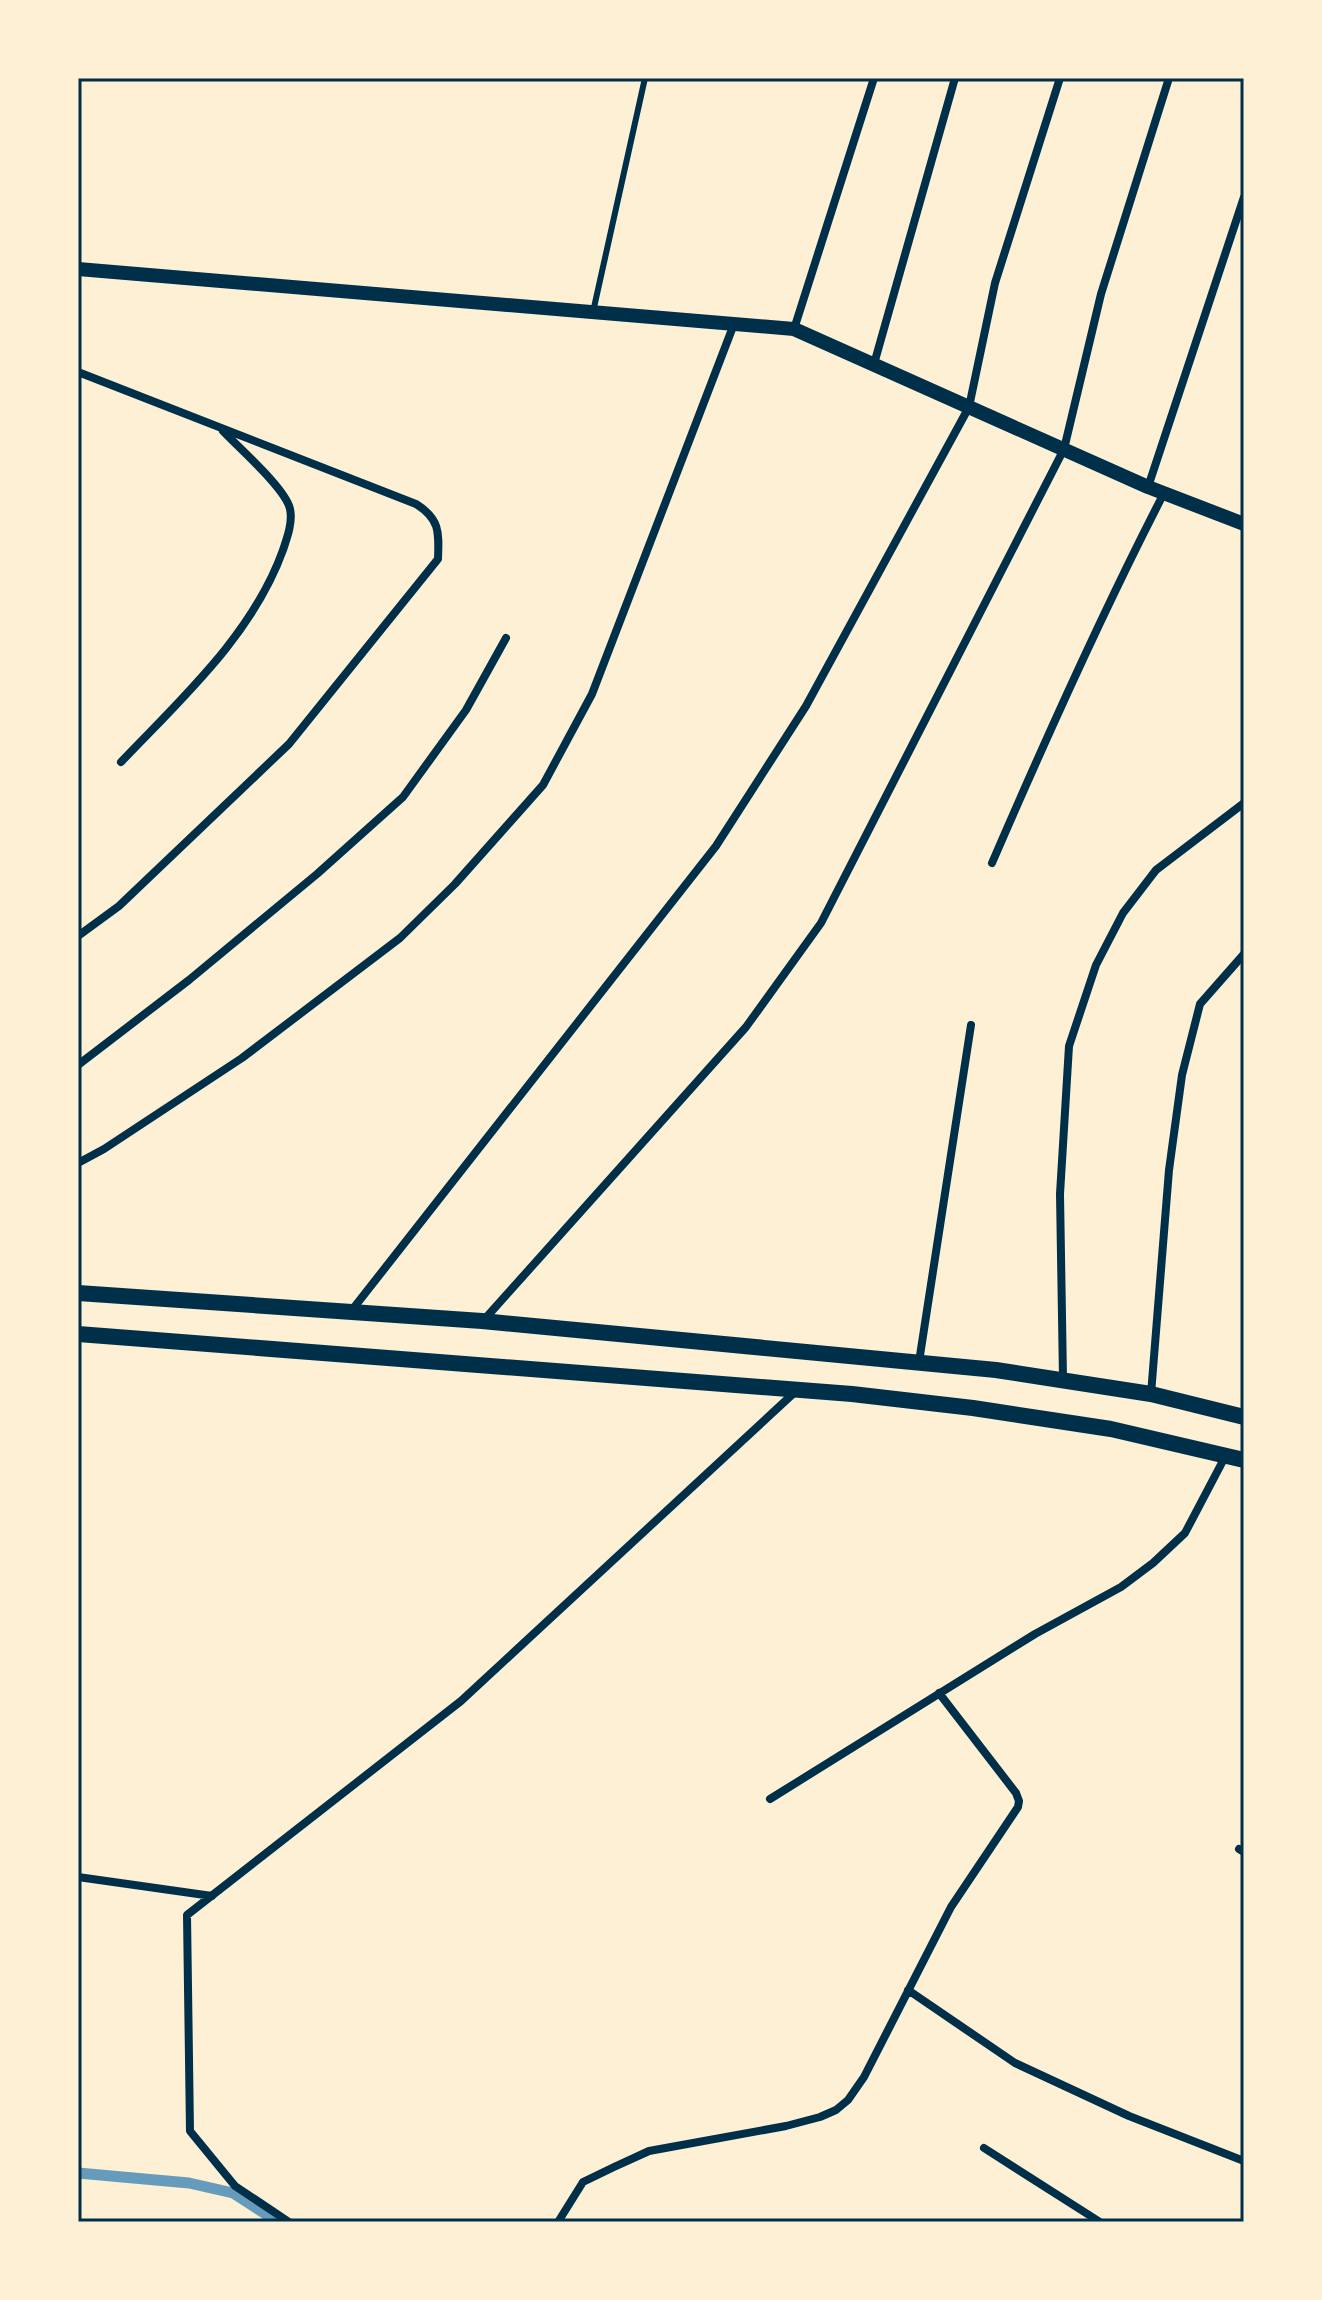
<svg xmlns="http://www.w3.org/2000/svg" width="1322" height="2300" font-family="Poppins,sans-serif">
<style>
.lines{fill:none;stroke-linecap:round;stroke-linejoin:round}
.stream{stroke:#669bbc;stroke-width:11}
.service{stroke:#003049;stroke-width:6}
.minor{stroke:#003049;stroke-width:8}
.tertiary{stroke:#003049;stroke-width:14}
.secondary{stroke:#003049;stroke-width:16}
.neatline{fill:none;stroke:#003049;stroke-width:3}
</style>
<rect width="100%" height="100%" fill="#fdf0d5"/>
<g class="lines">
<path class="stream" d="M78 2173 189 2183 233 2193 278 2222"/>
<path class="service" d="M593 312 645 78"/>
<path class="minor" d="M794 329 874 78
M874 364 955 78
M78 372 416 504C440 519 439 532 438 559L289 744 119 906 78 936
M1148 487 1244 197
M121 762C182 698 253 634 283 550 287 538 293 522 290 509 286 489 238 447 223 431
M992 863C1046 738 1101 615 1164 493
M78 1065 189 980 317 874 403 797 466 710 506 638
M78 1163 104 1149 242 1058 400 938 455 884 543 785 592 694 734 324
M352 1310 716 846 806 706 969 407 995 283 1060 78
M483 1321 746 1027 821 923 1064 449 1101 294 1169 78
M919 1362 971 1025
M1063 1378 1060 1194 1069 1046 1096 965 1123 913 1156 870 1244 803
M1151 1394 1169 1170 1182 1075 1200 1004 1244 954
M770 1799 1035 1634 1121 1587 1153 1563 1185 1533 1226 1455
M1239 1849 1244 1852
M78 1877 212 1896
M908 1990 1015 2063 1129 2116 1244 2161
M984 2148 1100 2222
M289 2222 235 2186 190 2131 187 1915 461 1701 795 1392
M558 2222 583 2182 614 2167 649 2151 786 2126 820 2117 836 2110 848 2100 864 2077 951 1907 1018 1807 1019 1801 1016 1793 939 1693"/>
<path class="tertiary" d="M78 269 794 329 1148 487 1244 524"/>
<path class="secondary" d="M78 1293 482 1321 996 1370 1151 1394 1244 1417
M78 1334 852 1394 973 1408 1111 1429 1244 1460"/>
</g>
<rect width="1322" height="2300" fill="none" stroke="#fdf0d5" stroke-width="160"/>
<rect x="80" y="80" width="1162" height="2140" class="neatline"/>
</svg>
